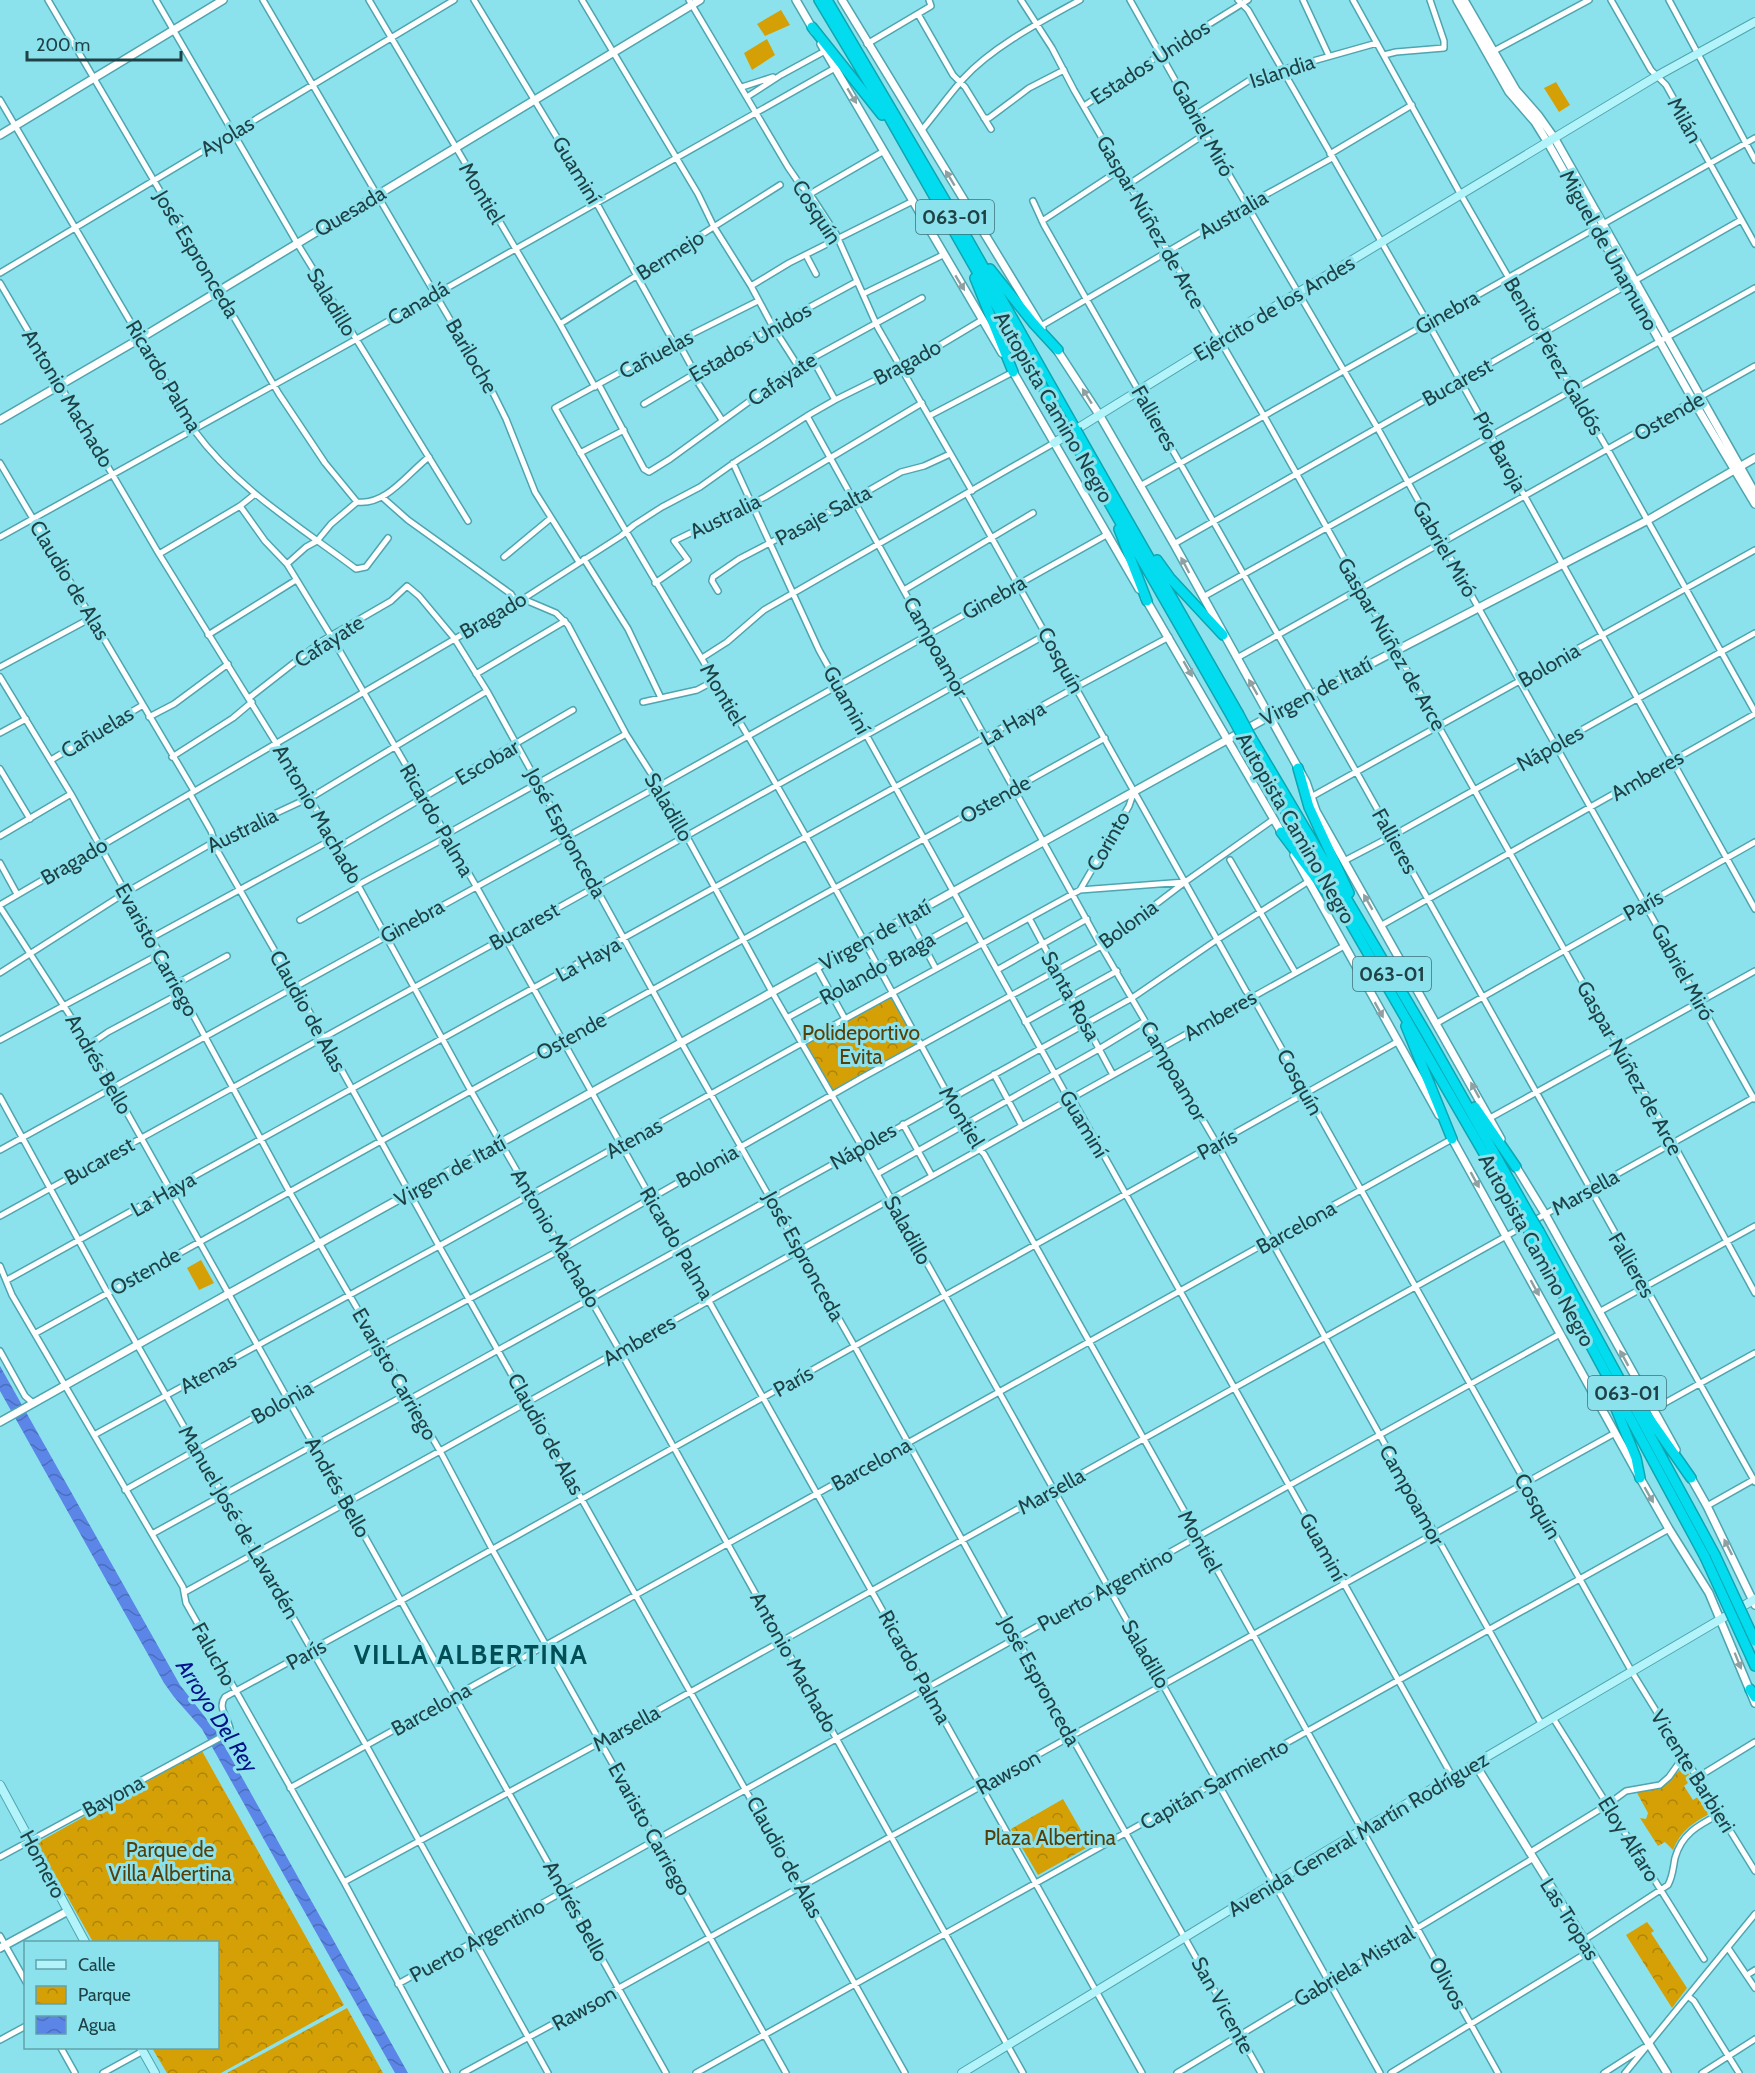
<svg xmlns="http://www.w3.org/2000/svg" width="1755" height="2073" font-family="Cabin,sans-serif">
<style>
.green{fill:#d4a006}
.park{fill:url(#park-crowns)}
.water{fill:url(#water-waves)}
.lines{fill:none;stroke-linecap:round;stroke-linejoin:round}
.minor-casing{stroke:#4ea5af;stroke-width:8}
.tertiary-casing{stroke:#4ea5af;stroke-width:10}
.secondary-casing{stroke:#4ea5af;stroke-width:10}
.motorway-casing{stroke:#0ca6b3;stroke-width:12}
.minor{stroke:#fff;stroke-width:5}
.tertiary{stroke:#fff;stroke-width:7}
.secondary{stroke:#b3f4fa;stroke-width:8}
.motorway{stroke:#03dcee;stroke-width:9}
.motorway-bridge-casing{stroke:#0ca6b3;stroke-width:12;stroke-linecap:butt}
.motorway-bridge{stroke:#03dcee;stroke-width:9}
.oneway{fill:#8ea0a2}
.labels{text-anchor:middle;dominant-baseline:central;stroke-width:6;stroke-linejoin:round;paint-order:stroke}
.shield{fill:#8ce2ec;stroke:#3f7278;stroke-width:1.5}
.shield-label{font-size:20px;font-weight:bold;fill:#1e4246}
.street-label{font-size:21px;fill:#1e4246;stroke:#8ce2ec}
.park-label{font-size:21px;fill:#564009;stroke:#8ce2ec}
.water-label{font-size:22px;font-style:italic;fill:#031287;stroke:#8ce2ec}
.district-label{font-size:27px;font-weight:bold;letter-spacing:1.5px;fill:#004f56;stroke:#8ce2ec}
</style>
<defs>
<pattern id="park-crowns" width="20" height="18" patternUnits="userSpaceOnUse" patternTransform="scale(1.5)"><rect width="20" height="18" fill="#d4a006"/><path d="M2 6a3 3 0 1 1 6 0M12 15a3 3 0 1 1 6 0" fill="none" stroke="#ab8409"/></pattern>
<pattern id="water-waves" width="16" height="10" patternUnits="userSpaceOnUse" patternTransform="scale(1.5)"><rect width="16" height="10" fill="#5b85e7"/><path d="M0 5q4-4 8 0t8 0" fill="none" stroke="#4b6ebd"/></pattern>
</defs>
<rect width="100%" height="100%" fill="#8ce2ec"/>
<path class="green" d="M781 10 790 25 765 36 757 24Z
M767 39 775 55 752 70 744 53Z
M1556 82 1570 105 1559 112 1544 88Z
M201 1260 214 1283 199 1290 187 1268Z"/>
<path class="park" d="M892 994 921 1045 832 1095 801 1043Z
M202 1751 344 2005 221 2073H167L152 2048H218V1942H93L37 1843Z
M1684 1766 1692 1780 1684 1786 1693 1800 1702 1794 1713 1812C1694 1822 1681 1830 1673 1850L1665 1842 1658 1846 1640 1818 1646 1819 1648 1813 1636 1791 1663 1786Z
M1063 1799 1090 1846 1038 1875 1011 1829Z
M1647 1922 1654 1931 1651 1933 1687 1988 1672 2008 1626 1935Z
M347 2008 383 2073H227Z"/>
<path class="water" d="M0 1366 180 1685 216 1731 408 2073H395L391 2066 202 1729 174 1697 164 1683 0 1391Z"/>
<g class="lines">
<defs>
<path id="minor" d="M48 0 279 394 325 463 357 502
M156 0 297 243 468 521
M263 0 493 393 506 419 535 492 579 562
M369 0 560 324 595 387
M474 0 596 202 674 343
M582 0 698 194 714 227 751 286 773 327 798 366
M689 0 788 167 801 186 810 194 836 234 878 328 972 491
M1021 0 1052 48 1074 90 1264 416 1673 1143 1755 1293
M1130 0 1211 144 1377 427 1754 1099
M1238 0 1248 10 1282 69 1428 323 1755 909
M1303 0 1329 56
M1353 0 1461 195 1608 450 1755 712
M1611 0 1651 70 1666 85 1755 244
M1669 0 1755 160
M918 14 953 75 965 87 991 129
M867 44 931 6 929 0
M1492 52 1589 0
M1384 55 1396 52 1444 48V41L1430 0
M742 87 773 77
M747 97 781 75 825 51
M0 100 194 430C236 488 299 526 356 569L366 567 388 538
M1084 106 1161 54 1248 0
M1195 115 1253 78 1377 43
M984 118H989L1029 88 1064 70
M922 130C936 113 949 95 963 79 992 47 1042 21 1080 0
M1330 154 1412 105
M1129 184 1205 134
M810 194 884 151
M1033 201 1044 225 1357 773 1755 1482
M1042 221 1121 169
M806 255 816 274
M0 273 454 0
M0 283 159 554 310 798 471 1091 620 1351 1023 2073
M751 286 789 263 913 201
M863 294 943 255
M758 301 668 346 555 408C617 519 683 627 748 736 823 863 893 994 964 1124L976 1146 984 1154C1156 1460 1327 1766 1498 2073
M560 324 780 185
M1041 326 1247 205 1332 158
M678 342 695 373
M812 358 835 400
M693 375 722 420
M599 385 644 469 649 472 670 459 798 366 922 298
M644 404 773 327 856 282
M807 416 1101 946 1217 1144 1542 1725
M929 416 1013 372
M580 453 624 430
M0 463 194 791
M733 463 819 650 1067 1096 1074 1102 1452 1776
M1140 486 1755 138
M967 494 1246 991 1256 1003 1632 1672 1755 1871
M382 497 408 520 511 594 516 602
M240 506 265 541 287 564 331 636 476 886 1142 2073
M0 537 355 340 835 68
M1174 544 1741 220
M159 554 240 506 255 494
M504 557 551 518
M584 559 628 629 661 698
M287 564 306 547 317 541 331 524 357 502C386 506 408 473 429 457
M655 583 688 560 674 541 765 497 922 403
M904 590 1033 513
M718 591 712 581 713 577 739 559 854 499 901 472 924 466 950 454
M1203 597 1755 288
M523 599 556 613 568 625 626 734 659 786 772 992 862 1147 1380 2073
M208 635 296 580
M702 658 727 642 764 610 1054 443
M1237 658 1755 366
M0 667 91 618
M476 674 565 621
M0 677 71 794 160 954 289 1191 440 1451 492 1549 786 2073
M249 698 322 641 391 601 407 586 419 596 454 638 487 691 681 1042 855 1347 1071 1736 1261 2073
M643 702 697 690 714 681
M149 717 174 704 228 664
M0 733 26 719
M172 757 233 718 252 702
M51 760 143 705
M0 769 30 819
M190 794 211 831 218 852 295 986 439 1246 905 2073
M1311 797 1755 550
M445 835 626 734
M0 836 71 794
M337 848 573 710
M1230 860 1295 972
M1344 861 1392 836 1755 633
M0 863 17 894
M358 885 447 837
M1080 890 1129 806 1134 791
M0 905 523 599 621 536 634 525 662 507 700 487 738 460 807 416 835 400 912 362 982 320
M0 907 89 1045 666 2073
M908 917 936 969
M1029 918 1113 1075
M300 920 359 887
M1382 925 1755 714
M151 938 333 839
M817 968 845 1019
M997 970 1087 919
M0 973 125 893 214 842 315 795 487 691
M176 984 227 956
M787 1018 968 918
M1025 1022 1117 971
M1437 1023 1755 842
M0 1040 160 954
M89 1045 108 1032 181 993
M994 1074 1022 1126
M0 1097 107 1292 366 1745 548 2073
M1490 1118 1755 971
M903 1124 932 1176
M0 1150 659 786 1108 534
M877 1174 1099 1049 1145 1021
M0 1216 504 938 1047 634
M0 1266 12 1295 183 1587 186 1603 344 1882 447 2073
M7 1280 1076 687 1169 637
M1599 1312 1755 1226
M36 1333 1105 738
M0 1351 25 1396 33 1403
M410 1399 1132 998 1218 939 1309 881
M1654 1409 1755 1353
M94 1435 439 1246 845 1019 1080 890 1185 882
M125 1490 380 1347 562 1249 865 1076 1101 946 1185 882 1274 819
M1707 1506 1755 1479
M152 1534 407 1394
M185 1592 440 1451 1344 946
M1553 1718 1704 1959
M1698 1777 1755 1742
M290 1788 1452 1139
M1529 1853 1607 1805 1626 1791 1660 1785 1669 1777 1684 1756
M0 1857 225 1735 230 1729C228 1717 217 1708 225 1697L402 1600 1397 1042
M344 1882 601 1742 1755 1097
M0 1936 26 1982
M1584 1940 1668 1885C1673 1876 1673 1868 1675 1858 1682 1833 1699 1825 1720 1814
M1728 1948 1755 1988
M1747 1975 1755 1970
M398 1984 1560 1334
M1689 1997 1694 2001 1739 2073
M0 2040 26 2026
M61 2048 75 2073
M103 2073 143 2051
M463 2073 619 1988 1615 1433
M696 2073 1669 1529
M1177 2073 1532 1859
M1391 2073 1590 1951
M1604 2073 1643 2048
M1625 2073 1755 1914
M1702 2073 1755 2039"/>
<path id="tertiary" d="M796 0 814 31
M842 0 1042 328
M1457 0 1509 92 1535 122 1548 143 1694 402 1755 504
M1464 0 1516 90 1538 115 1555 139 1755 493
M821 44 1002 353
M0 135 223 0
M1055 347 1100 416 1174 544 1306 782 1316 811 1501 1139
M1012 370 1139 589
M0 420 141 338 700 0
M1145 598 1283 835
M1294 855 1439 1115
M1450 1135 1640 1478 1669 1529 1709 1593 1755 1703
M1515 1165 1545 1214 1676 1450
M0 1422 228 1294 1270 716 1648 520 1755 458
M1690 1476 1707 1506 1755 1605
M1475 1764 1667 2073
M0 1948 68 1911"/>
<path id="secondary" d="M1054 443 1271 309 1657 76 1755 22
M0 1785 85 1942
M141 2048 155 2073
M962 2073 1328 1850 1755 1599"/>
<path id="motorway" d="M819 0 885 110 1041 384
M827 0 963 231 1076 430
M812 27 882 115
M990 269 1034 324 1058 350
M975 278 1013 372
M1101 474 1238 713
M1096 480 1232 717
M1119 529 1147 601
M1157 560 1170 578 1223 635
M1252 739 1426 1033 1527 1211
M1245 741 1519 1214
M1298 768 1309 807 1349 893
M1281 832 1330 897
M1406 1026 1452 1139
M1475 1107 1516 1167
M1539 1231 1715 1555
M1531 1235 1705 1557
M1608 1389 1636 1458 1640 1478
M1637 1401 1691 1478
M1751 1657 1755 1666
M1750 1689 1755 1697"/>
</defs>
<use href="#minor" class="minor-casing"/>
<use href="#tertiary" class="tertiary-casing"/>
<use href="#secondary" class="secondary-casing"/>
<use href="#motorway" class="motorway-casing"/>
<use href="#minor" class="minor"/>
<use href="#tertiary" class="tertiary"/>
<use href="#secondary" class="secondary"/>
<use href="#motorway" class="motorway"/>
<defs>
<path id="motorway-bridge" d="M1041 384 1096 480
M1076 430 1101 474
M1238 713 1252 739
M1232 717 1245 741
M1527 1211 1539 1231
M1519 1214 1531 1235
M1715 1555 1755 1641
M1705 1557 1751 1657"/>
</defs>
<use href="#motorway-bridge" class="motorway-bridge-casing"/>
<use href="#motorway-bridge" class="motorway-bridge"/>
</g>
<defs><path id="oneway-solid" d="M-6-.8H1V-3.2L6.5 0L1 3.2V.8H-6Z" transform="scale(1.5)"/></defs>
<g class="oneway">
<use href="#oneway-solid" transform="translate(852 96) rotate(59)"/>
<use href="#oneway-solid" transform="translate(950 178) rotate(-121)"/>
<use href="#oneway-solid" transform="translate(960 283) rotate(59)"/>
<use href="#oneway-solid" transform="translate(1087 396) rotate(-122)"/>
<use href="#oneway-solid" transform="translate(1185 565) rotate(-118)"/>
<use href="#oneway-solid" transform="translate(1188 669) rotate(60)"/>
<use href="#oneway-solid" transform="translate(1253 687) rotate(-120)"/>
<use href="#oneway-solid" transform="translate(1368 902) rotate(-120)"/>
<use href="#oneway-solid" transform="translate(1379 1010) rotate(61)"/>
<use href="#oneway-solid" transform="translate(1475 1090) rotate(-119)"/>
<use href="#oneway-solid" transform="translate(1475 1180) rotate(61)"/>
<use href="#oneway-solid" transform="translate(1535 1288) rotate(61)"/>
<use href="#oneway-solid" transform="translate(1624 1358) rotate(-119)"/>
<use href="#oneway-solid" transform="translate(1649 1495) rotate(60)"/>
<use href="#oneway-solid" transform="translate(1728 1547) rotate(-117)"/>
<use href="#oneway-solid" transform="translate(1738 1661) rotate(68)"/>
</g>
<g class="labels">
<g class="shield">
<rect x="916" y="200" width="78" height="34" rx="4.5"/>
<rect x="1353" y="957" width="78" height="34" rx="4.5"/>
<rect x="1588" y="1376" width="78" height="34" rx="4.5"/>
</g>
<g class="shield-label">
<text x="955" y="217">063-01</text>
<text x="1392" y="974">063-01</text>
<text x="1627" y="1393">063-01</text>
</g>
<g class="street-label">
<text transform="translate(1150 62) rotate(-33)">Estados Unidos</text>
<text transform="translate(1282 71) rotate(-18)">Islandia</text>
<text transform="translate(1685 120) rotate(61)">Milán</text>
<text transform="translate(1203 128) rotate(61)">Gabriel Miró</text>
<text transform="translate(227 136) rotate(-31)">Ayolas</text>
<text transform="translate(577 170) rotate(59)">Guaminí</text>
<text transform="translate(482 193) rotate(59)">Montiel</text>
<text transform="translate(350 211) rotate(-31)">Quesada</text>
<text transform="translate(817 212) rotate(57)">Cosquín</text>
<text transform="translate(1233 214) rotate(-30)">Australia</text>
<text transform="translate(1151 222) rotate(60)">Gaspar Núñez de Arce</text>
<text transform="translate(1609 250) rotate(61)">Miguel de Unamuno</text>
<text transform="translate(197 254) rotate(59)">José Espronceda</text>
<text transform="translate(670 255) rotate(-32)">Bermejo</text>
<text transform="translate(332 302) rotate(59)">Saladillo</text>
<text transform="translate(418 303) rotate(-30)">Canadá</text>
<text transform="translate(1274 308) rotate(-31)">Ejército de los Andes</text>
<text transform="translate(1447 312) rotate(-29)">Ginebra</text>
<text transform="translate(750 342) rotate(-30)">Estados Unidos</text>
<text transform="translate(656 354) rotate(-28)">Cañuelas</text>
<text transform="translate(472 356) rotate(60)">Bariloche</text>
<text transform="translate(1554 356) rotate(60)">Benito Pérez Galdós</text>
<text transform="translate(907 362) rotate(-28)">Bragado</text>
<text transform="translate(164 376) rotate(59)">Ricardo Palma</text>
<text transform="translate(782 379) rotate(-34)">Cafayate</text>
<text transform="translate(1457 382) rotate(-29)">Bucarest</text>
<text transform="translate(68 398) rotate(59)">Antonio Machado</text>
<text transform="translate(1054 407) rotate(60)">Autopista Camino Negro</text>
<text transform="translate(1669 416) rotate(-30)">Ostende</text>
<text transform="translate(1155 418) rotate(60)">Fallieres</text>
<text transform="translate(1500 452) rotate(61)">Pío Baroja</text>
<text transform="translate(823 515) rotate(-28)">Pasaje Salta</text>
<text transform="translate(725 516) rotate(-26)">Australia</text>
<text transform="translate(1445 549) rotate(60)">Gabriel Miró</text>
<text transform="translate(70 580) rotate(59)">Claudio de Alas</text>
<text transform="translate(994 597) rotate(-29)">Ginebra</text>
<text transform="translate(493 615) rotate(-30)">Bragado</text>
<text transform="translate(329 641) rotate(-33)">Cafayate</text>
<text transform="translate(1392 644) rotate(60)">Gaspar Núñez de Arce</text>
<text transform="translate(936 647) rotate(61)">Campoamor</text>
<text transform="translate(1061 660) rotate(61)">Cosquín</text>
<text transform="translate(1549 665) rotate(-30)">Bolonia</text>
<text transform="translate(1316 691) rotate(-28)">Virgen de Itatí</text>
<text transform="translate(723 694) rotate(59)">Montiel</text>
<text transform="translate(847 700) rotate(61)">Guaminí</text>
<text transform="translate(1013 723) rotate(-29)">La Haya</text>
<text transform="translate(97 732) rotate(-31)">Cañuelas</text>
<text transform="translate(1550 748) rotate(-29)">Nápoles</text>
<text transform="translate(487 762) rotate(-30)">Escobar</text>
<text transform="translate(1647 775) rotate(-30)">Amberes</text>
<text transform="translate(995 799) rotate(-29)">Ostende</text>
<text transform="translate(669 807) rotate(60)">Saladillo</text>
<text transform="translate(318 814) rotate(60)">Antonio Machado</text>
<text transform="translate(437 820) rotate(60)">Ricardo Palma</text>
<text transform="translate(1296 828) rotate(60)">Autopista Camino Negro</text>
<text transform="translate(242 830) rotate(-26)">Australia</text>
<text transform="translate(566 833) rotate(61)">José Espronceda</text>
<text transform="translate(1108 841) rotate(-60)">Corinto</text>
<text transform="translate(1395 841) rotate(61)">Fallieres</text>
<text transform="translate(74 861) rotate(-30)">Bragado</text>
<text transform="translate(1643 905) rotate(-29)">París</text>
<text transform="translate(412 921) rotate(-29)">Ginebra</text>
<text transform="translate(1128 924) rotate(-36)">Bolonia</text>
<text transform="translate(524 926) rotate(-29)">Bucarest</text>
<text transform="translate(875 935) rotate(-29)">Virgen de Itatí</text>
<text transform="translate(157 950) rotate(61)">Evaristo Carriego</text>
<text transform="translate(588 959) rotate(-29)">La Haya</text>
<text transform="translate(877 968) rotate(-29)">Rolando Braga</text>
<text transform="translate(1683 972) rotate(61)">Gabriel Miró</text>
<text transform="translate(1071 996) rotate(61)">Santa Rosa</text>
<text transform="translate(308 1011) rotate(61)">Claudio de Alas</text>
<text transform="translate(1220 1015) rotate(-30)">Amberes</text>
<text transform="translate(571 1036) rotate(-29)">Ostende</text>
<text transform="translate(99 1064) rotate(60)">Andrés Bello</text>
<text transform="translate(1630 1068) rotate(61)">Gaspar Núñez de Arce</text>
<text transform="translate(1174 1071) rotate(60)">Campoamor</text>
<text transform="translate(1300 1082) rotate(61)">Cosquín</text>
<text transform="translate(962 1117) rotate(59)">Montiel</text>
<text transform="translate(1084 1124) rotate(59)">Guaminí</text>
<text transform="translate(634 1138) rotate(-29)">Atenas</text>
<text transform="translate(1217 1144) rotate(-29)">París</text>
<text transform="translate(863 1146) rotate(-30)">Nápoles</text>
<text transform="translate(99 1161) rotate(-29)">Bucarest</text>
<text transform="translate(707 1166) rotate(-29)">Bolonia</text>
<text transform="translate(450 1171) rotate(-29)">Virgen de Itatí</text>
<text transform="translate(1585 1192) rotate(-29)">Marsella</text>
<text transform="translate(163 1194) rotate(-29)">La Haya</text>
<text transform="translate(1296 1227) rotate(-29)">Barcelona</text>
<text transform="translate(908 1230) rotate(61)">Saladillo</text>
<text transform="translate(556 1238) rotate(60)">Antonio Machado</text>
<text transform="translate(677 1243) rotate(60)">Ricardo Palma</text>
<text transform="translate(1537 1250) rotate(61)">Autopista Camino Negro</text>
<text transform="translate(804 1256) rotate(61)">José Espronceda</text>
<text transform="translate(1632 1265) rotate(60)">Fallieres</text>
<text transform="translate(145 1271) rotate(-29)">Ostende</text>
<text transform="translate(639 1340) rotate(-30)">Amberes</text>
<text transform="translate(208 1373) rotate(-29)">Atenas</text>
<text transform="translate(395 1374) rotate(60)">Evaristo Carriego</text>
<text transform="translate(793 1381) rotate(-29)">París</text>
<text transform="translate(282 1402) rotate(-29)">Bolonia</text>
<text transform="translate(546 1434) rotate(61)">Claudio de Alas</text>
<text transform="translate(871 1464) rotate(-29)">Barcelona</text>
<text transform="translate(338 1487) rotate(61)">Andrés Bello</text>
<text transform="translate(1051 1491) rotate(-29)">Marsella</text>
<text transform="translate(1412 1495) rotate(61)">Campoamor</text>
<text transform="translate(1538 1506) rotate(60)">Cosquín</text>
<text transform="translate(239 1522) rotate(60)">Manuel José de Lavardén</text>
<text transform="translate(1200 1541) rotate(61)">Montiel</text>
<text transform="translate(1323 1547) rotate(61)">Guaminí</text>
<text transform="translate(1105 1589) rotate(-29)">Puerto Argentino</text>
<text transform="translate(214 1654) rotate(61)">Falucho</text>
<text transform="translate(306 1654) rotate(-29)">París</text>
<text transform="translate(1146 1654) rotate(60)">Saladillo</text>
<text transform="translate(794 1662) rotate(61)">Antonio Machado</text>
<text transform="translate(915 1667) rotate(61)">Ricardo Palma</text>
<text transform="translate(1040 1681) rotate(61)">José Espronceda</text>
<text transform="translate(431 1709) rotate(-29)">Barcelona</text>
<text transform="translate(626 1728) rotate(-29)">Marsella</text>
<text transform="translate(1693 1771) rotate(58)">Vicente Barbieri</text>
<text transform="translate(1008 1772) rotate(-29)">Rawson</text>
<text transform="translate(1214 1784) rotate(-29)">Capitán Sarmiento</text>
<text transform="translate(113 1796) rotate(-28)">Bayona</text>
<text transform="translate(650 1829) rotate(61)">Evaristo Carriego</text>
<text transform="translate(1358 1834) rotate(-31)">Avenida General Martín Rodríguez</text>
<text transform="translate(1629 1839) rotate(58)">Eloy Alfaro</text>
<text transform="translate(785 1857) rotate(61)">Claudio de Alas</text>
<text transform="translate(43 1864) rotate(62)">Homero</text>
<text transform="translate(576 1911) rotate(61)">Andrés Bello</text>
<text transform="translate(1570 1919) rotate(58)">Las Tropas</text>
<text transform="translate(477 1940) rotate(-29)">Puerto Argentino</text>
<text transform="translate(1354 1966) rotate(-31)">Gabriela Mistral</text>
<text transform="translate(1448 1983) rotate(61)">Olivos</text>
<text transform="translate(1223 2005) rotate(61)">San Vicente</text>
<text transform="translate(584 2008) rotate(-29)">Rawson</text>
</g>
<g class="park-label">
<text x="861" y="1032">Polideportivo<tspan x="861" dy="24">Evita</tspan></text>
<text x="1050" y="1837">Plaza Albertina</text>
<text x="170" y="1849">Parque de<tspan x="170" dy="24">Villa Albertina</tspan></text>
</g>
<g class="water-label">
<text transform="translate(217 1716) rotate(57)">Arroyo Del Rey</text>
</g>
<g class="district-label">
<text x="471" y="1654">VILLA ALBERTINA</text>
</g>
</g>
<rect x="24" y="1941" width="195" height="108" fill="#8ce2ec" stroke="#60a2aa" stroke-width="1.5"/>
<rect x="36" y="1960" width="30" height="9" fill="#b3f4fa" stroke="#60a2aa" stroke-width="1.5"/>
<text x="78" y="1971" font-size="18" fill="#1e4246">Calle</text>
<rect x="36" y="1986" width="30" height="18" fill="url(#park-crowns)" stroke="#60a2aa" stroke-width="1.5"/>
<text x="78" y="2001" font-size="18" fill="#1e4246">Parque</text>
<rect x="36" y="2016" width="30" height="18" fill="url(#water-waves)" stroke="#60a2aa" stroke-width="1.5"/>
<text x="78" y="2031" font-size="18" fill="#1e4246">Agua</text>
<path d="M27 51v9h154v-9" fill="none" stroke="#1e4246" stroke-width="3"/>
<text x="36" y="51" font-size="18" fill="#1e4246" stroke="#8ce2ec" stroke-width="4.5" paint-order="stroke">200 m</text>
</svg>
